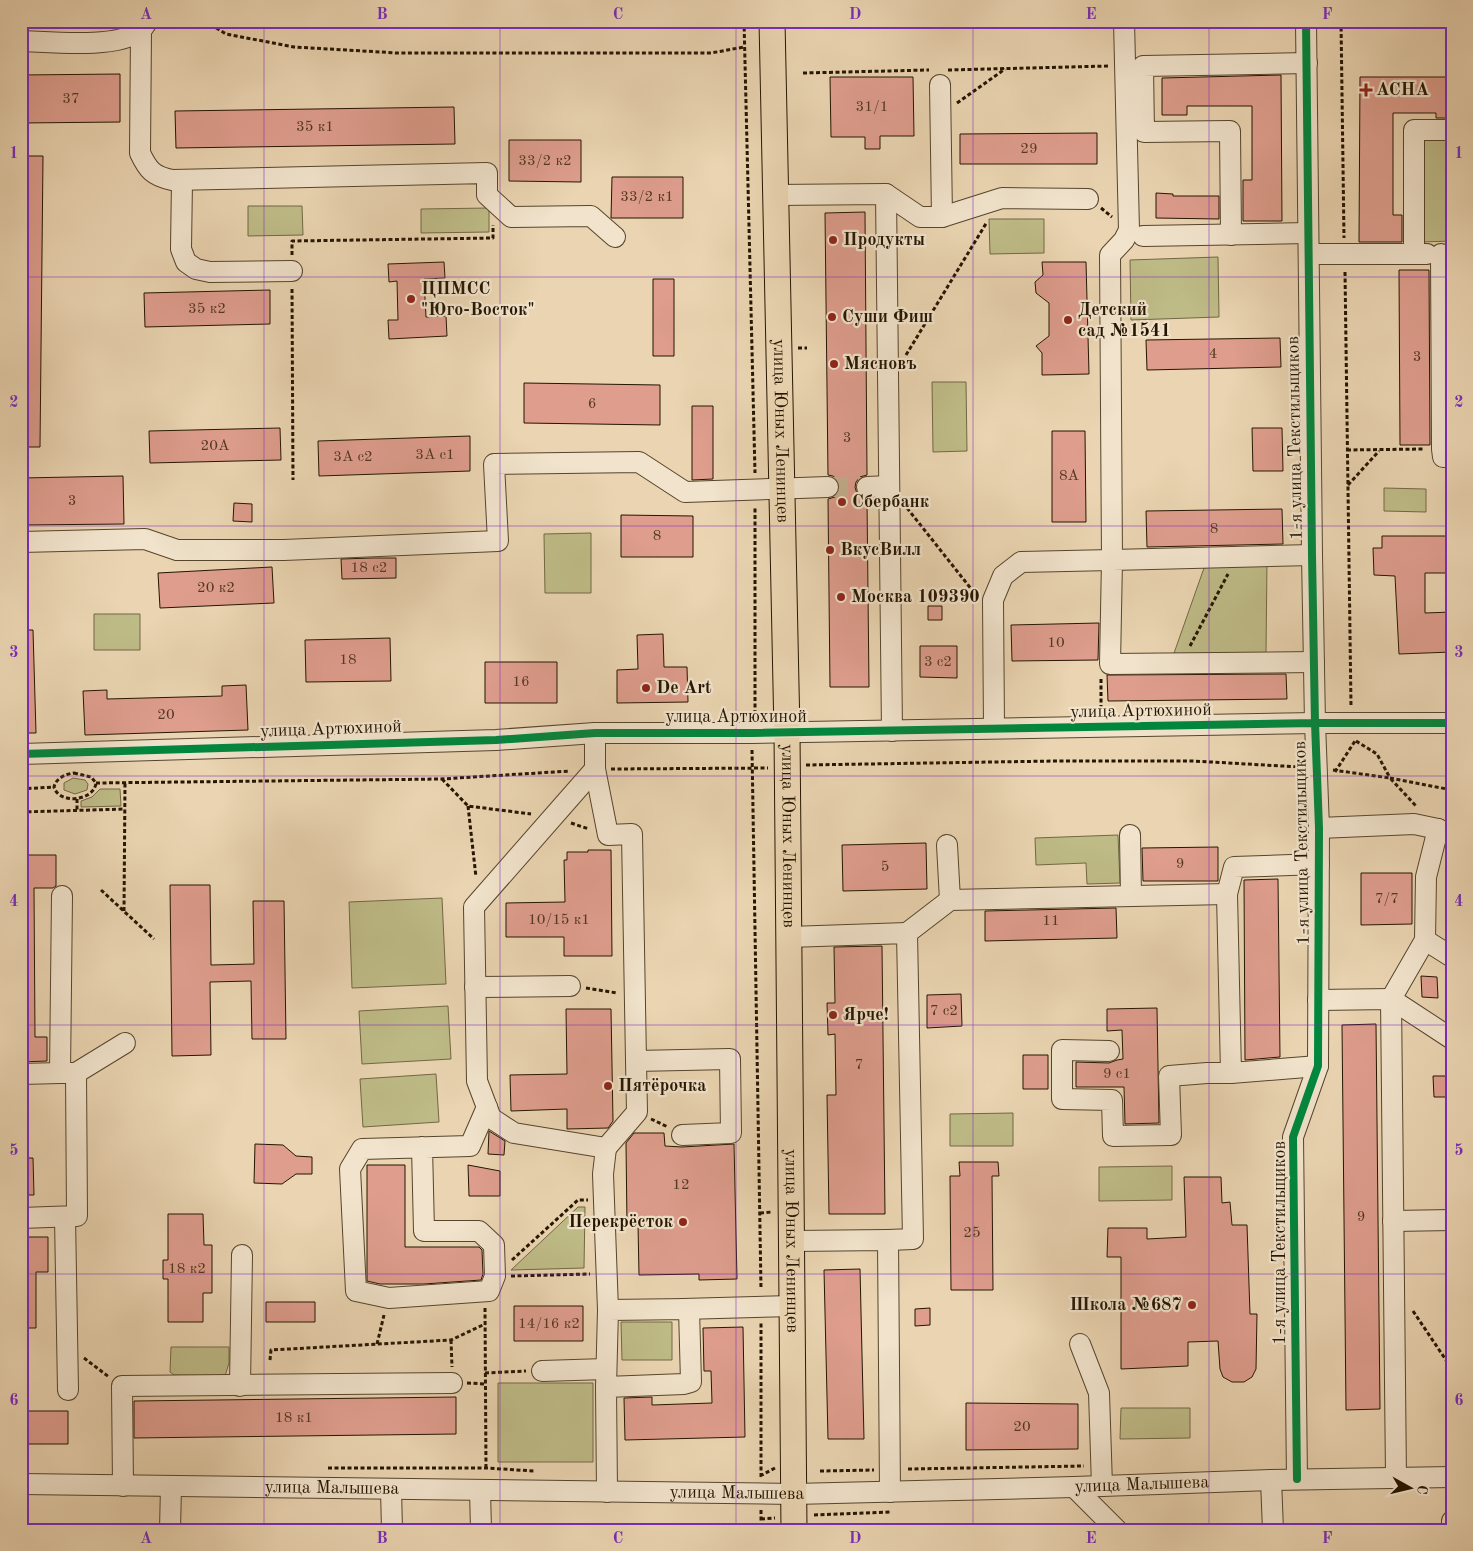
<svg xmlns="http://www.w3.org/2000/svg" width="1473" height="1551" font-family="'Old Standard TT',serif">
<style>
.green{fill:#bebb87;stroke:#726844}
.building{fill:#de9d8d;stroke:#251500}
.lines{fill:none;stroke-linecap:round;stroke-linejoin:round}
.minor-tunnel{stroke:#c3ae8e;stroke-width:20;stroke-dasharray:20 10;stroke-linecap:butt}
.minor-casing{stroke:#56452c;stroke-width:22}
.major-casing{stroke:#251500;stroke-width:27}
.path{stroke:#251500;stroke-width:3;stroke-dasharray:4 2.5;stroke-linecap:butt}
.minor{stroke:#f1e3cc;stroke-width:20}
.major{stroke:#ead4b1;stroke-width:25}
.cycleway-casing{stroke:#f1e3cc;stroke-width:11}
.cycleway{stroke:#00873e;stroke-width:8}
.grid{fill:none;stroke:#7b2cbf;stroke-width:1;stroke-opacity:0.55}
.poi-dot{fill:#8f2418;stroke:#f1e3cc;stroke-width:2}
.labels{text-anchor:middle;dominant-baseline:central;stroke-width:4.5;stroke-linejoin:round;paint-order:stroke}
.number-label{font-size:15px;fill:#533723}
.poi-label{font-size:18px;font-weight:bold;fill:#251500;stroke:#f1e3cc;text-anchor:start}
.street-label{font-size:18px;fill:#251500;stroke:#f1e3cc}
.neatline{fill:none;stroke:#7b2cbf;stroke-width:2}
.grid-label{font-size:16px;text-anchor:middle;font-weight:bold;fill:#7b2cbf}
</style>
<rect width="100%" height="100%" fill="#ead4b1"/>
<filter id="stains"><feTurbulence type="fractalNoise" baseFrequency=".004" numOctaves="4"/><feColorMatrix values="0 0 0 0 .2 0 0 0 0 .09 0 0 0 0 .02 0 0 0 .5 -.17"/></filter>
<radialGradient id="worn" r=".72"><stop offset=".6" stop-color="#630" stop-opacity="0"/><stop offset="1" stop-color="#630" stop-opacity=".3"/></radialGradient>
<path class="green" d="M1422 140H1452V241L1421 242Z
M248 206H302L303 235 248 236Z
M489 208V232L421 233V209Z
M989 219H1044V253L990 254Z
M1218 257 1219 317 1131 320 1130 260Z
M932 382H966L967 451 933 452Z
M1384 488 1426 489V512L1384 511Z
M591 533V593H545L544 534Z
M1267 561 1266 653 1173 656 1204 568Z
M94 614H140V650H94Z
M73 778 85 780 88 784 87 790 75 794 64 790V783Z
M100 789H120L121 806 81 807V801L92 797Z
M1118 835 1120 883 1087 884 1086 863 1036 865 1035 838Z
M442 898 446 984 352 988 349 902Z
M448 1006 451 1059 362 1064 359 1011Z
M436 1074 439 1122 363 1127 360 1079Z
M1013 1113V1146H950V1114Z
M1172 1166V1200L1099 1201V1167Z
M578 1207H585L584 1268 511 1270Z
M621 1322H672V1360H622Z
M171 1347H229V1363L225 1376 174 1375 170 1372Z
M498 1383H593V1462H498Z
M1121 1408H1190V1438L1120 1439Z"/>
<path class="building" d="M120 74V122L21 123V75Z
M1281 75 1282 221H1243V180H1252V106H1187V115H1162V78Z
M830 77H913L914 136H880V149H865V137H831Z
M1360 77H1452V118H1436V113H1393V215H1402V242H1359Z
M454 107 455 144 176 148 175 111Z
M1097 133V164H960V134Z
M509 140H581V182L509 181Z
M21 156H43L40 447H21Z
M612 177H683V218H611Z
M1156 193 1173 194V196H1219V219L1156 218Z
M865 212 867 475 860 477 856 482 855 487 857 494 862 498 867 499 869 687H830L828 499 835 497 839 492 840 487 838 480 833 476 828 475 825 213Z
M444 262 445 278 424 279 426 317 446 316 447 336 389 339 388 320H398L397 281 389 282 388 264Z
M1042 262H1086L1089 374 1042 375V353L1036 346 1049 336V303L1036 293 1035 282 1043 275Z
M1399 270H1429L1430 445H1400Z
M653 279H674V356H653Z
M270 290V324L145 327 144 293Z
M1280 338 1281 367 1147 370 1146 340Z
M524 383 660 385V425L524 423Z
M692 406H713V479L692 480Z
M280 428 281 460 150 463 149 431Z
M1252 428H1282L1283 471H1253Z
M1052 431H1085L1086 522H1052Z
M470 436V471L319 476 318 441Z
M123 476 124 524 21 525V478Z
M234 503 252 504V522L233 521Z
M1282 509 1283 544 1147 547 1146 511Z
M621 515 693 516V557H621Z
M1382 536H1446L1447 573H1425V613L1452 612V652L1399 654 1395 576 1374 575 1373 548H1382Z
M373 558H396V578L342 579 341 559Z
M272 567 274 603 160 608 158 573Z
M928 606H942V620H928Z
M1099 623 1098 660 1012 661 1011 625Z
M21 630H33L36 733H21Z
M663 634 664 667H687L688 702 617 703V670L638 669 637 635Z
M390 638 391 681 306 682 305 640Z
M920 646H957V678L920 677Z
M485 662H557V703H485Z
M1286 674 1287 699 1108 701 1107 675Z
M246 685 248 730 85 735 83 691 107 690V699L222 696V686Z
M926 843 927 889 843 891 842 845Z
M1218 847V881H1143L1142 848Z
M588 850H611L612 956H564V937H506V903L565 902 564 860H567V852H588Z
M21 855H56V886L53 888H34L35 1037H47V1061L21 1062Z
M1361 873H1412V924L1361 925Z
M1278 879 1280 1057 1245 1060 1244 880Z
M170 885H210L211 965 254 964 253 901H284L286 1039H252L251 981 210 982 211 1055 172 1056Z
M1116 908 1117 938 985 941V911Z
M882 946 885 1214H829L827 1095H836L835 1034 828 1035 827 1003H835L834 947Z
M1421 976 1437 977 1438 998 1422 997Z
M961 994 962 1026 927 1028V995Z
M1157 1008 1159 1123 1125 1124 1124 1087H1076V1062L1109 1063 1117 1060 1123 1059 1122 1030 1107 1031V1009Z
M566 1009H611L613 1121 608 1128 567 1129V1109L511 1111 510 1075 567 1074Z
M1376 1024 1380 1409 1346 1410 1342 1025Z
M1023 1055H1048V1089H1023Z
M1433 1076H1452V1097H1434Z
M489 1131 505 1141 504 1155 488 1154Z
M634 1133H664L665 1146 682 1147 734 1144 737 1279 699 1280V1274L639 1275 638 1224 627 1225 626 1143Z
M255 1144 283 1145 296 1156 312 1157V1174H296L282 1184 254 1183Z
M21 1158H33L34 1195H21Z
M959 1162H998L999 1176H992L993 1290H951L950 1176H960Z
M367 1165H405V1247H479L482 1250 483 1274 481 1280 424 1284H380L367 1281Z
M468 1165 500 1171V1196H469Z
M1184 1177H1221L1222 1203 1230 1202 1232 1225H1247L1250 1314H1257L1256 1369 1252 1377 1244 1382H1232L1223 1377 1220 1369 1218 1341 1188 1342V1366L1121 1369V1257H1107L1108 1228H1147V1239L1186 1237Z
M168 1214H203L204 1245H212V1293H203V1322H168V1279H163V1260H168Z
M21 1237H48V1272H36V1328H21Z
M860 1269 864 1439H828L824 1270Z
M266 1302H315V1322H266Z
M514 1306H583V1341H514Z
M930 1308V1325L915 1326V1309Z
M743 1327 745 1437 625 1440 624 1398 652 1397V1405L712 1403 711 1371H704L703 1328Z
M456 1397V1434L134 1438V1401Z
M966 1403 1078 1404V1449L966 1450Z
M21 1411H68V1444H21Z"/>
<g class="lines">
<path class="minor-tunnel" d="M828 487H867"/>
<defs>
<g id="minor">
<path d="M141 30 140 153C148 170 153 176 172 180L487 173V195L511 217 591 216 615 237"/>
<path d="M21 41C52 42 116 49 140 31 143 29 145 24 148 21"/>
<path d="M940 85 942 217"/>
<path d="M182 180 181 249 186 262 196 269 210 272 292 271"/>
<path d="M886 194 892 731"/>
<path d="M775 195 886 194 920 217H942L1002 198 1088 199"/>
<path d="M1231 235 1230 131 1144 132 1143 66 1307 63"/>
<path d="M1143 236 1308 233"/>
<path d="M1309 254H1427"/>
<path d="M1414 254V130H1452"/>
<path d="M1441 254 1442 449 1443 457H1452"/>
<path d="M867 487 889 486"/>
<path d="M21 542 145 539 177 550H284L498 541 494 464 639 462 685 492 828 487"/>
<path d="M1312 555 1112 560 1110 664 1314 662"/>
<path d="M994 728 993 600 1003 576 1021 562 1112 560 1110 255 1124 240 1129 230 1124 21"/>
<path d="M595 733V769L474 907 477 1081 491 1118 514 1133 606 1148 603 1174 608 1310"/>
<path d="M21 754 496 740 595 733H752L1315 723H1452"/>
<path d="M595 769 608 835 632 834 636 1061 730 1059 731 1133 682 1135"/>
<path d="M1319 828 1414 824 1438 829 1452 836"/>
<path d="M1130 835 1131 896"/>
<path d="M947 845 950 900"/>
<path d="M1227 894 1231 1073 1318 1066"/>
<path d="M907 933 950 900 1227 894 1234 867 1319 864"/>
<path d="M789 937 907 933 913 1239 888 1240"/>
<path d="M1425 940 1452 957"/>
<path d="M475 987 570 986"/>
<path d="M1318 1000 1391 999 1452 1039"/>
<path d="M1109 1051 1062 1050V1099L1112 1100 1113 1136 1171 1135 1169 1076 1207 1073H1231"/>
<path d="M76 1073 125 1043"/>
<path d="M21 1074 60 1073"/>
<path d="M422 1147 424 1231H479L494 1245 495 1276 489 1291 389 1298 356 1291 350 1169 362 1149 470 1146 487 1107"/>
<path d="M606 1148 637 1112 636 1061"/>
<path d="M65 1217 68 1390"/>
<path d="M21 1218 77 1216 76 1073H60L62 896"/>
<path d="M1393 1221 1452 1220"/>
<path d="M792 1241 888 1240 890 1492"/>
<path d="M683 1309 793 1306"/>
<path d="M1080 1344 1099 1393 1102 1486"/>
<path d="M542 1371 606 1369"/>
<path d="M240 1386 242 1255"/>
<path d="M606 1387 608 1310 689 1309 691 1382 684 1384 606 1387 607 1492"/>
<path d="M1396 1478 1391 999 1425 940 1426 877 1438 829"/>
<path d="M1297 1479 1293 1137 1318 1066 1319 828 1315 723 1312 555 1306 21"/>
<path d="M1271 1480 1273 1530"/>
<path id="s1" d="M21 1484 794 1494 1074 1487 1271 1480 1452 1477"/>
<path d="M123 1486 122 1386 452 1383"/>
<path d="M1074 1487 1117 1530"/>
<path d="M391 1489 392 1530"/>
<path d="M480 1490 481 1530"/>
<path d="M170 1530 171 1486"/>
<path d="M1452 1530V1521"/>
</g>
<g id="major">
<path id="s2" d="M772 21 787 733 794 1530"/>
</g>
</defs>
<use href="#minor" class="minor-casing"/>
<use href="#major" class="major-casing"/>
<path class="path" d="M205 21 226 34 294 47 397 53H711L744 47
M744 21 755 473
M1341 21 1344 238
M948 70 1109 66
M803 73 929 70
M957 103 1005 69
M1101 208 1112 217
M292 255V241L493 238V225
M1345 272 1351 706
M292 289 293 480
M798 348H807
M906 355 987 222
M1347 450 1424 449
M1348 485 1379 451
M907 508 976 595
M1190 646 1228 574
M1101 679V710
M755 714V507
M1356 741 1377 754 1390 778 1452 790
M752 750 761 1289
M806 765 1055 761H1193L1300 767
M611 769 768 768
M1333 770 1390 778 1417 807
M1335 772 1355 741
M74 773 91 777 96 783C94 801 59 805 54 787 56 778 66 774 74 773Z
M442 779 468 806 531 814
M96 783 441 779 570 771
M21 789 54 787
M77 799V810
M468 806 476 877
M21 812 125 809
M571 823 589 829
M101 890 154 939
M124 911 125 783
M586 988 617 993
M651 1119 668 1127
M760 1213 772 1212
M512 1260 578 1200H588
M511 1276 590 1274
M485 1308 486 1470
M1413 1311 1452 1369
M451 1340 452 1367
M377 1344 384 1315
M84 1358 109 1377
M270 1360 271 1350 451 1340 485 1324
M485 1373 526 1371
M467 1383 485 1384
M328 1468H486L534 1471
M908 1469 1084 1466
M820 1471 874 1470
M760 1476 775 1468
M761 1477V1323
M761 1510V1530
M814 1515 892 1512
M761 1519 775 1518"/>
<use href="#minor" class="minor"/>
<use href="#major" class="major"/>
<defs>
<path id="cycleway" d="M21 754 496 740 595 733H752L1315 723H1452
M1297 1479 1293 1137 1318 1066 1319 828 1315 723 1312 555 1306 21"/>
</defs>
<use href="#cycleway" class="cycleway-casing"/>
<use href="#cycleway" class="cycleway"/>
</g>
<path class="grid" d="M264 21V1530M500 21V1530M736 21V1530M973 21V1530M1209 21V1530M21 277H1452M21 526H1452M21 776H1452M21 1025H1452M21 1274H1452"/>
<g class="poi-dot">
<path d="M1363.5 82.5h5v5h5v5h-5v5h-5v-5h-5v-5h5z"/>
<circle cx="833" cy="240" r="5"/>
<circle cx="411" cy="299" r="5"/>
<circle cx="832" cy="317" r="5"/>
<circle cx="1068" cy="320" r="5"/>
<circle cx="834" cy="364" r="5"/>
<circle cx="842" cy="502" r="5"/>
<circle cx="830" cy="550" r="5"/>
<circle cx="841" cy="597" r="5"/>
<circle cx="646" cy="688" r="5"/>
<circle cx="833" cy="1015" r="5"/>
<circle cx="608" cy="1086" r="5"/>
<circle cx="683" cy="1222" r="5"/>
<circle cx="1192" cy="1305" r="5"/>
</g>
<g class="labels">
<g class="number-label">
<text x="71" y="99">37</text>
<text x="872" y="107">31/1</text>
<text x="315" y="127">35 к1</text>
<text x="1029" y="149">29</text>
<text x="545" y="161">33/2 к2</text>
<text x="647" y="197">33/2 к1</text>
<text x="207" y="309">35 к2</text>
<text x="1213" y="354">4</text>
<text x="1417" y="357">3</text>
<text x="592" y="404">6</text>
<text x="847" y="438">3</text>
<text x="215" y="446">20А</text>
<text x="435" y="455">3А с1</text>
<text x="353" y="457">3А с2</text>
<text x="1069" y="476">8А</text>
<text x="72" y="501">3</text>
<text x="1214" y="529">8</text>
<text x="657" y="536">8</text>
<text x="369" y="568">18 с2</text>
<text x="216" y="588">20 к2</text>
<text x="1056" y="643">10</text>
<text x="348" y="660">18</text>
<text x="938" y="662">3 с2</text>
<text x="521" y="682">16</text>
<text x="166" y="715">20</text>
<text x="1180" y="864">9</text>
<text x="885" y="867">5</text>
<text x="1387" y="899">7/7</text>
<text x="559" y="920">10/15 к1</text>
<text x="1051" y="921">11</text>
<text x="944" y="1011">7 с2</text>
<text x="859" y="1065">7</text>
<text x="1117" y="1074">9 с1</text>
<text x="681" y="1185">12</text>
<text x="1361" y="1217">9</text>
<text x="972" y="1233">25</text>
<text x="187" y="1269">18 к2</text>
<text x="549" y="1324">14/16 к2</text>
<text x="294" y="1418">18 к1</text>
<text x="1022" y="1427">20</text>
</g>
<g class="poi-label">
<text x="1376" y="90">АСНА</text>
<text x="843" y="240">Продукты</text>
<text x="421" y="289">ЦПМСС<tspan x="421" dy="21">"Юго-Восток"</tspan></text>
<text x="1078" y="310">Детский<tspan x="1078" dy="21">сад №1541</tspan></text>
<text x="842" y="317">Суши Фиш</text>
<text x="844" y="364">Мясновъ</text>
<text x="852" y="502">Сбербанк</text>
<text x="840" y="550">ВкусВилл</text>
<text x="851" y="597">Москва 109390</text>
<text x="656" y="688">De Art</text>
<text x="843" y="1015">Ярче!</text>
<text x="618" y="1086">Пятёрочка</text>
<text x="673" y="1222" text-anchor="end">Перекрёсток</text>
<text x="1182" y="1305" text-anchor="end">Школа №687</text>
</g>
<g class="street-label">
<text stroke="none"><textPath href="#s2" startOffset="410">улица Юных Ленинцев</textPath></text>
<text transform="translate(1295 438) rotate(-91)">1-я улица Текстильщиков</text>
<text transform="translate(1141 711) rotate(-1)">улица Артюхиной</text>
<text x="736" y="717">улица Артюхиной</text>
<text transform="translate(331 729) rotate(-2)">улица Артюхиной</text>
<text stroke="none"><textPath href="#s2" startOffset="815">улица Юных Ленинцев</textPath></text>
<text transform="translate(1302 843) rotate(-91)">1-я улица Текстильщиков</text>
<text stroke="none"><textPath href="#s2" startOffset="1220">улица Юных Ленинцев</textPath></text>
<text transform="translate(1280 1243) rotate(-90)">1-я улица Текстильщиков</text>
<text stroke="none"><textPath href="#s1" startOffset="1121">улица Малышева</textPath></text>
<text stroke="none"><textPath href="#s1" startOffset="311">улица Малышева</textPath></text>
<text stroke="none"><textPath href="#s1" startOffset="716">улица Малышева</textPath></text>
</g>
</g>
<rect width="1473" height="1551" fill="none" stroke="#ead4b1" stroke-width="55"/>
<g transform="translate(1410 1488) rotate(98)" stroke="#f1e3cc" stroke-width="4" paint-order="stroke">
<path d="M0-4L9 19L0 12L-9 19Z" fill="#251500"/>
<text y="-8" font-size="14" font-weight="bold" text-anchor="middle" fill="#251500">С</text>
</g>
<rect x="28" y="28" width="1418" height="1496" class="neatline"/>
<g class="grid-label">
<text x="146" y="19">A</text>
<text x="382" y="19">B</text>
<text x="618" y="19">C</text>
<text x="855" y="19">D</text>
<text x="1091" y="19">E</text>
<text x="1327" y="19">F</text>
<text x="14" y="158">1</text>
<text x="1459" y="158">1</text>
<text x="14" y="407">2</text>
<text x="1459" y="407">2</text>
<text x="14" y="657">3</text>
<text x="1459" y="657">3</text>
<text x="14" y="906">4</text>
<text x="1459" y="906">4</text>
<text x="14" y="1155">5</text>
<text x="1459" y="1155">5</text>
<text x="14" y="1405">6</text>
<text x="1459" y="1405">6</text>
<text x="146" y="1543">A</text>
<text x="382" y="1543">B</text>
<text x="618" y="1543">C</text>
<text x="855" y="1543">D</text>
<text x="1091" y="1543">E</text>
<text x="1327" y="1543">F</text>
</g>
<rect width="100%" height="100%" filter="url(#stains)"/>
<rect width="100%" height="100%" fill="url(#worn)"/>
</svg>
